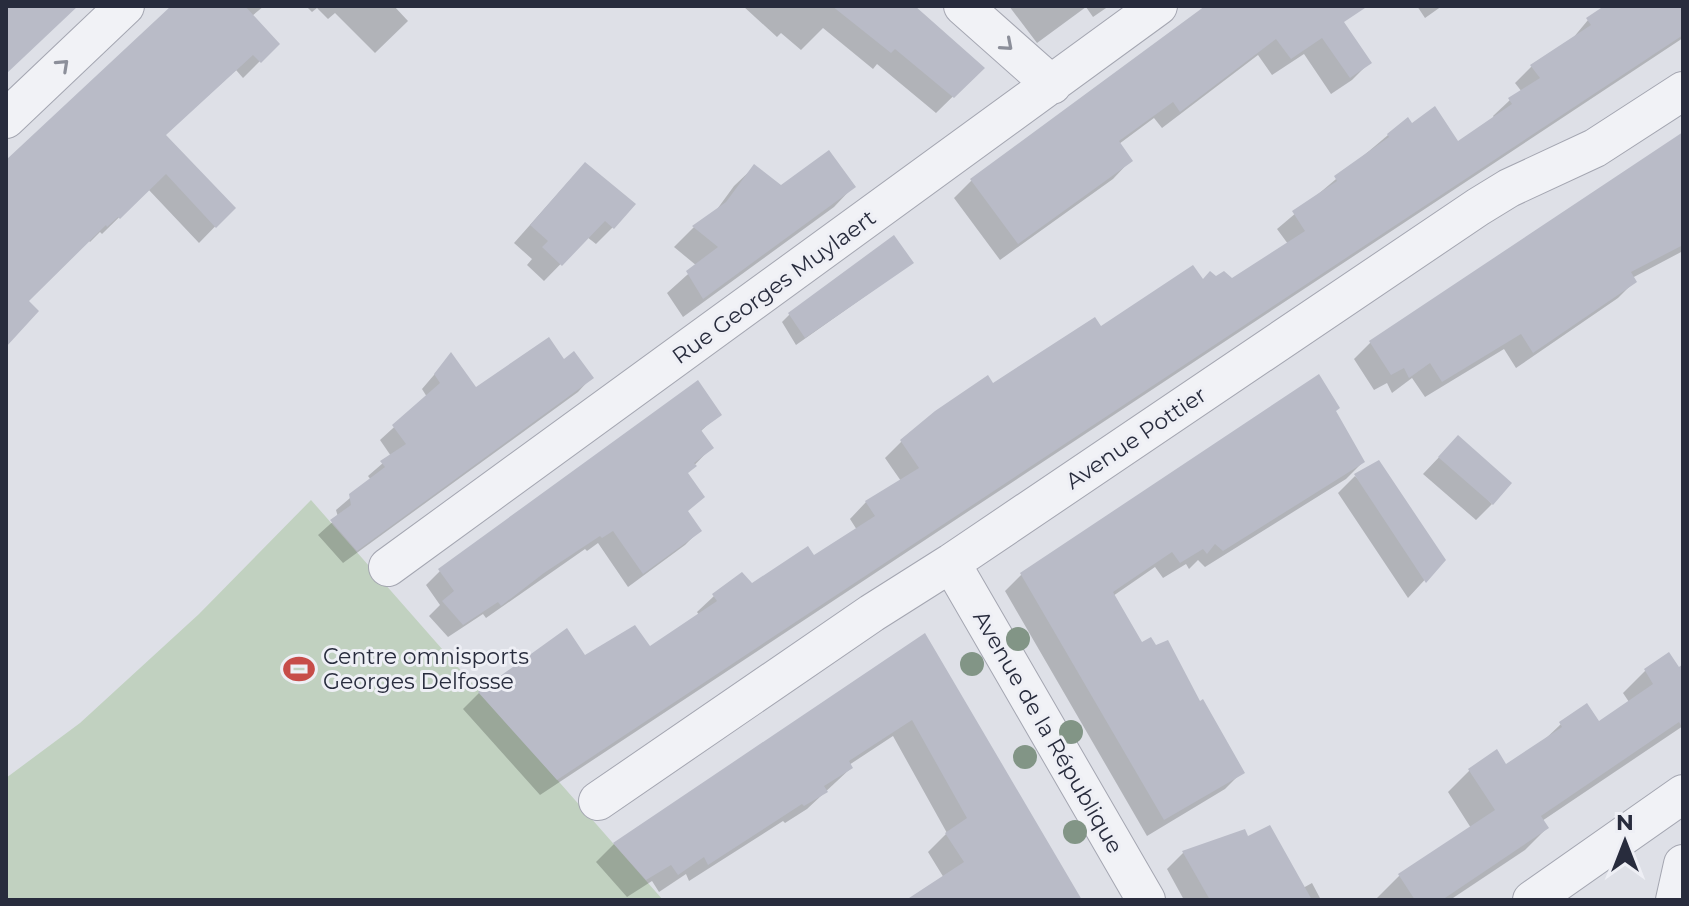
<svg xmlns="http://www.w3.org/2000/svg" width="1689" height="906" font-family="Montserrat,sans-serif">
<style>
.green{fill:#c1d1c0}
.shadow{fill:#0003}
.building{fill:#b9bbc7}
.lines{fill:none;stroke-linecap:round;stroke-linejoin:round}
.street-casing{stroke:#a4a6b1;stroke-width:40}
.street{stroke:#f1f2f6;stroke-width:38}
.tree{fill:#829586}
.oneway{stroke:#8c8f9a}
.labels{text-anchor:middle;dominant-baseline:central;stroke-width:6;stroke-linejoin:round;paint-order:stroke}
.street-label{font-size:22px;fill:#282c3d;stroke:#eeeff5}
.poi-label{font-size:22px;fill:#282c3d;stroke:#eeeff5;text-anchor:start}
</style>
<rect width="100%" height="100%" fill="#dee0e7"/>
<path class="green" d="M311 500 663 900H6V778L80 723 199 614Z"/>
<path class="shadow" d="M174 6H264L252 16 277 44 243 78 236 70 164 135 233 208 199 243 148 189 102 234 100 232 90 242 88 240 27 301 6 344V163Z
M306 6H394L408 21 375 53 335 13 328 19 317 8 312 12Z
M743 6H912L982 68 936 113 877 64 873 69 823 28 801 50 781 33 777 37Z
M1009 6H1109L1093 17 1086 7 1037 43Z
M1210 6H1352L1340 19 1369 63 1352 80 1331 94 1304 54 1272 75 1258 55 1162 128 1154 118 1119 144 1130 161 1113 179 1000 260 954 198 971 181Z
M1417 6H1442L1425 18Z
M1609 6H1683V38L540 795 463 709 479 693 566 631 584 658 649 649 699 615 697 612 714 596 751 586 813 558 857 530 850 519 866 502 901 481 885 458 902 441 992 386 1101 328 1202 282 1216 279 1232 280 1288 244 1277 229 1388 135 1412 126 1458 144 1495 119 1493 116 1510 100 1522 92 1515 83 1532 66 1573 38 1588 20Z
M1683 135V251L1632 278 1634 282 1618 298 1516 368 1504 349 1425 397 1412 378 1392 393 1387 383 1374 390 1354 359 1370 343Z
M754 167 781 187H853L834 207 683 317 667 293 697 266 674 247 694 227 715 212 734 186Z
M569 181 613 227 596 244 587 237 544 281 527 265 532 259 514 243Z
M912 263 796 345 782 322 790 314Z
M451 355 476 389 564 362 591 378 578 392 343 563 318 535 338 517 336 510 371 480 368 476 391 456 380 440 427 397 422 389Z
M1334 411 1363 462 1346 479 1205 567 1198 560 1189 569 1186 564 1163 578 1155 567 1113 596 1141 645 1199 703 1242 772 1225 789 1147 836 1005 591 1022 574Z
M719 414 700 432 711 448 686 474V512L699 531 685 545 628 587 598 543 587 551 585 549 486 618 483 614 448 637 429 616 440 605 426 585 440 571Z
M1442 454 1492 504 1476 520 1423 474Z
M1355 476 1443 560 1408 598 1338 493Z
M924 636 1080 900H910L944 878 928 852 947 833 893 736 849 765 851 768 807 809 785 823 783 821 689 881 686 874 659 892 652 881 627 897 596 862 614 844Z
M1668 655 1683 677V726L1542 821 1547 828 1525 850 1450 900H1379L1377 898 1399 876 1471 828 1448 792 1470 770 1505 766 1541 743 1561 724H1598L1629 702 1623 693 1645 671Z
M1247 838 1303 888 1312 883 1321 900H1184L1167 869 1183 853Z"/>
<path class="building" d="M6 6H78L6 74Z
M171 6H245L280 44 261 63 253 55 166 135 236 208 216 228 166 174 120 219 118 217 107 227 106 225 29 301 39 311 6 347V160Z
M832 6H915L985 68 954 98 895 49 891 53Z
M1205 6H1368L1344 22 1372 63 1350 78 1322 38 1291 59 1276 39 1180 112 1173 102 1119 141 1133 161 1018 244 970 179Z
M1604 6H1683V35L557 780 478 692 567 628 585 655 635 625 650 646 717 601 712 594 742 572 752 583 808 546 814 555 875 516 865 501 919 468 900 440 935 411 988 375 993 383 1095 317 1101 326 1193 265 1203 279 1210 271 1216 276 1224 271 1232 278 1305 231 1292 211 1337 181 1334 176 1389 137 1387 134 1408 117 1412 123 1435 106 1458 141 1512 104 1508 98 1540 78 1530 65 1591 25 1586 18Z
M1683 132V245L1631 272 1637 282 1533 353 1521 334 1442 382 1430 363 1409 378 1404 368 1391 375 1369 341Z
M829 150 856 187 703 299 686 271 718 247 692 226 726 202 754 164 781 185Z
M585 162 636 204 614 229 605 221 562 266 542 247 548 241 530 225Z
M894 235 914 263 805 338 788 313Z
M549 337 564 359 574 351 594 378 357 551 330 520 351 505 349 494 385 467 380 461 406 444 392 425 440 383 434 374 451 352 476 387Z
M1319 374 1340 408 1336 411 1365 462 1223 551 1215 544 1207 554 1203 549 1180 563 1172 552 1113 592 1142 642 1151 637 1156 645 1168 640 1200 701 1203 699 1245 773 1164 820 1020 573Z
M698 380 722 415 701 430 714 448 694 463 697 466 688 473 705 497 688 511 702 531 643 574 613 531 602 538 600 536 544 573 501 606 498 602 463 625 442 601 454 591 438 569Z
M1458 435 1512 483 1493 505 1438 457Z
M1379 460 1446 560 1426 583 1354 474Z
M925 633 1082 900H906L964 862 945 833 967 818 912 720 849 761 853 768 824 786 828 792 804 806 802 804 708 865 704 857 678 875 671 865 646 880 613 843Z
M1669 652 1679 667 1683 664V729L1679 722 1541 816 1549 828 1442 900H1415L1398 874 1495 810 1468 769 1497 749 1506 764 1562 727 1559 722 1587 703 1599 721 1653 684 1644 669Z
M1270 825 1312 900H1210L1182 851 1245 829 1248 836Z"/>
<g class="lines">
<defs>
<path id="street" d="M963 6 1052 85
M6 119 125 6
M951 563 1146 900
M388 567 1158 6
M598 801 872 613 951 563 1478 207 1509 188 1595 148 1683 91
M1532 900 1683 794
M1675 900 1683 864"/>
</defs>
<use href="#street" class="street-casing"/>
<use href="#street" class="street"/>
</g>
<g class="tree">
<circle cx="1018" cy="639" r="12"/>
<circle cx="972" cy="664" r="12"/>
<circle cx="1071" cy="732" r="12"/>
<circle cx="1025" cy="757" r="12"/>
<circle cx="1075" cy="832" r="12"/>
</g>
<defs><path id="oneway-chevron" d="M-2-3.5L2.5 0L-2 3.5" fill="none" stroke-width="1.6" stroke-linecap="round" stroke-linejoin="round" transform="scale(2)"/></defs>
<g class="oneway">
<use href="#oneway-chevron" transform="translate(1007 45) rotate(41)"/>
<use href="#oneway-chevron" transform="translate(63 65) rotate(-43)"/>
</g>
<defs>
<symbol id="stadium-bare" viewBox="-9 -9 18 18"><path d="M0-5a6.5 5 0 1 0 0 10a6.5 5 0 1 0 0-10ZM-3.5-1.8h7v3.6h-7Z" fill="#c74d49" stroke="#eeeff5" stroke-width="2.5" paint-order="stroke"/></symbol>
</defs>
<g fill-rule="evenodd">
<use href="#stadium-bare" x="277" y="647" width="44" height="44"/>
</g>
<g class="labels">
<g class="street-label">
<text transform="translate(774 287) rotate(-36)">Rue Georges Muylaert</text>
<text transform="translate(1136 438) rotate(-34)">Avenue Pottier</text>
<text transform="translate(1048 732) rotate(60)">Avenue de la République</text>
</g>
<g class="poi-label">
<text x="323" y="656">Centre omnisports<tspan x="323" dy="25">Georges Delfosse</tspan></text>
</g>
</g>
<rect width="1689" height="906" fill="none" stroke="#282c3d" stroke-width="16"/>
<g transform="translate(1625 842)" stroke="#eeeff5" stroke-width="6" paint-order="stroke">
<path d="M0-6L14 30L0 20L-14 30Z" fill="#282c3d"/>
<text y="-12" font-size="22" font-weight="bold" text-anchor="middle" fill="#282c3d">N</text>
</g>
</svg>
